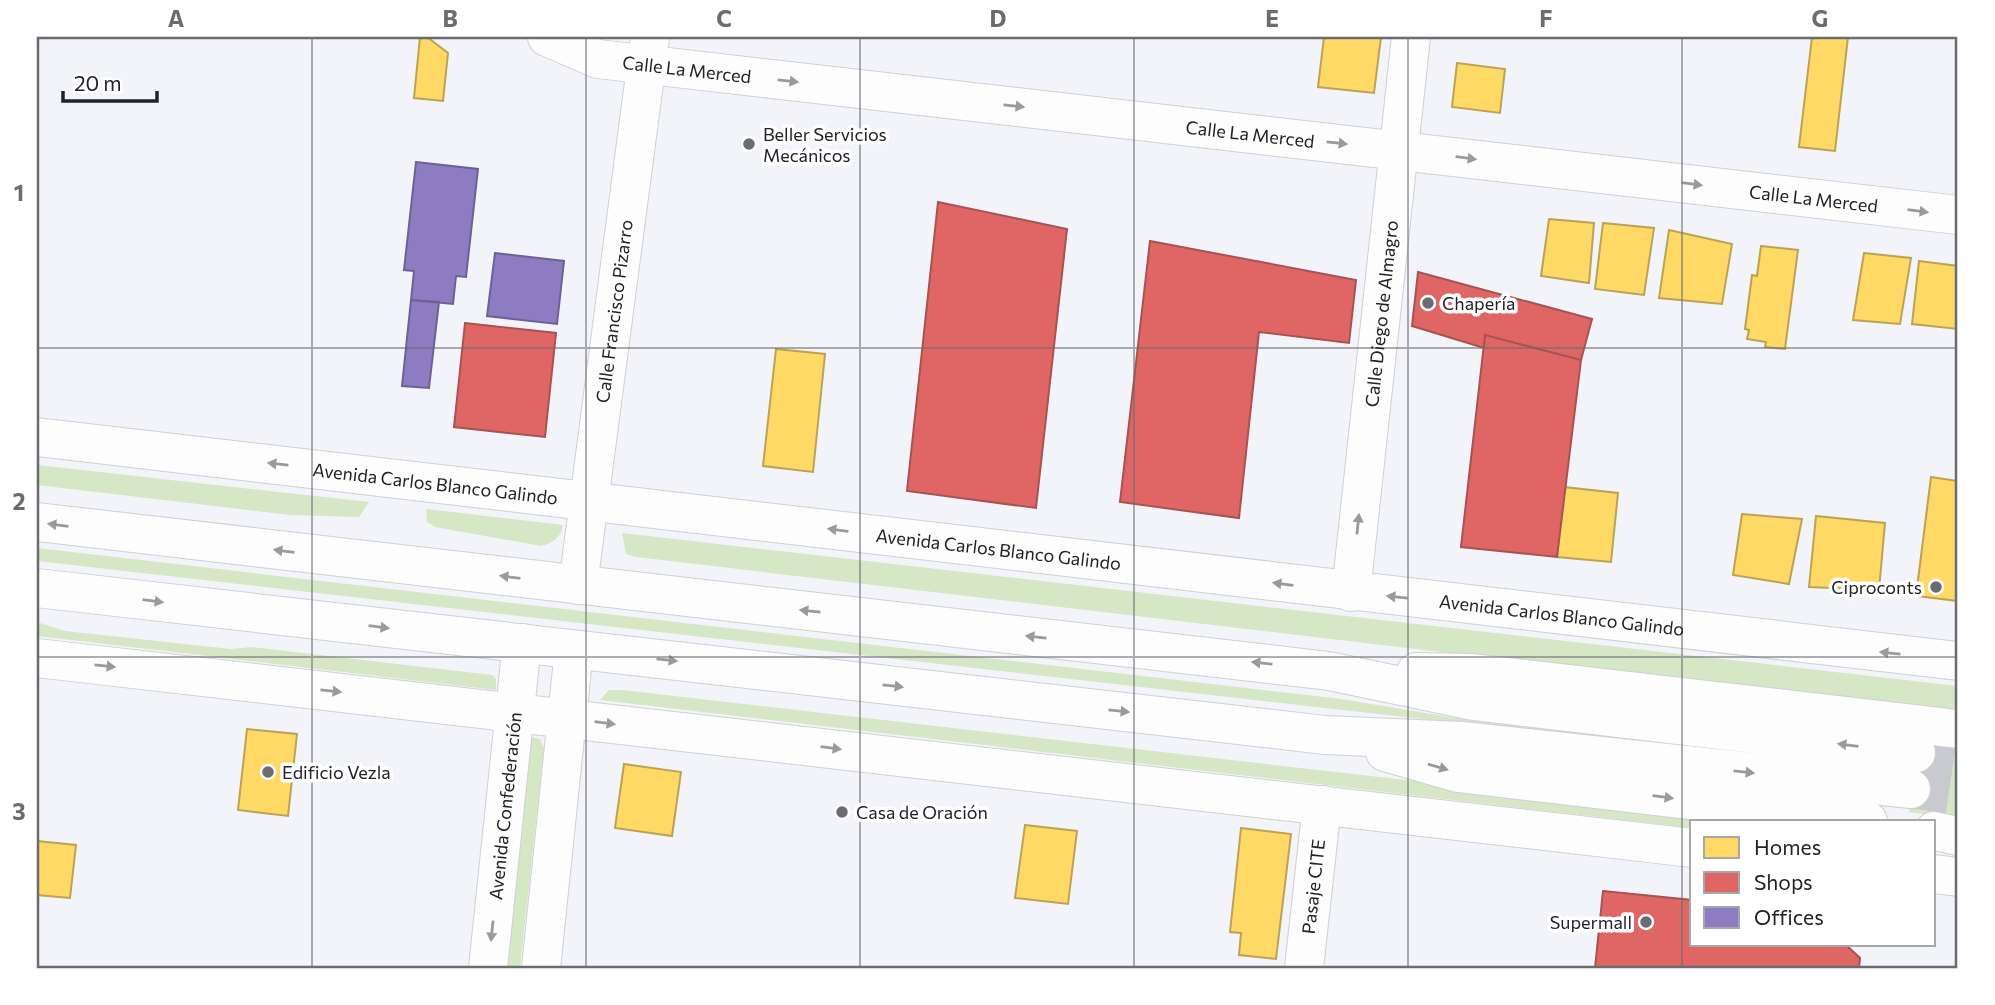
<svg xmlns="http://www.w3.org/2000/svg" width="1995" height="1005" font-family="Commissioner,sans-serif">
<style>
.green{fill:#d6e7c5}
.homes{fill:#ffd966;stroke:#bca253;stroke-width:2}
.shops{fill:#e06666;stroke:#a75253;stroke-width:2}
.offices{fill:#8e7cc3;stroke:#6d6194;stroke-width:2}
.lines{fill:none;stroke-linecap:round;stroke-linejoin:round}
.major-tunnel{stroke:#c8cad0;stroke-width:38;stroke-dasharray:38 19;stroke-linecap:butt}
.minor-casing{stroke:#ced0d4;stroke-width:40}
.major-casing{stroke:#ced0d4;stroke-width:40}
.minor{stroke:#fdfdfe;stroke-width:38}
.major{stroke:#fdfdfe;stroke-width:38}
.oneway{fill:#9a9a9d}
.grid{fill:none;stroke:#6a6c70;stroke-width:2;stroke-opacity:0.55}
.poi-dot{fill:#6a6c70;stroke:#fff;stroke-width:2.5}
.labels{text-anchor:middle;dominant-baseline:central;stroke-width:7;stroke-linejoin:round;paint-order:stroke}
.street-label{font-size:18px;fill:#212226;stroke:#fff}
.poi-label{font-size:18px;fill:#212226;stroke:#fff;text-anchor:start}
.neatline{fill:none;stroke:#6a6c70;stroke-width:2.5}
.grid-label{font-size:23px;text-anchor:middle;font-weight:bold;fill:#6a6c70}
</style>
<rect width="100%" height="100%" fill="#f2f4fa"/>
<path class="green" d="M37 465 369 502 359 517 290 515 37 485Z
M426 509 563 525C561 538 553 543 541 546L435 527 427 522Z
M622 533 1958 686V819L1909 812 1913 775 37 561V548L1341 699 1462 719 1913 773 1466 655 636 557 626 554Z
M37 622 65 631 231 649 251 647 492 675 496 679V690L37 636Z
M609 690H622L1763 821H1692V828L600 700Z
M531 737 540 739 544 748 520 968H502Z"/>
<path class="homes" d="M420 37H427L448 53 443 101 414 98Z
M1324 37H1381L1374 93 1318 87Z
M1812 37H1848L1835 151 1799 147Z
M1457 63 1505 69 1500 113 1452 107Z
M1549 219 1594 223 1589 283 1541 276Z
M1603 223 1654 228 1644 295 1595 289Z
M1669 230 1732 244 1722 304 1659 298Z
M1761 246 1798 250 1785 349 1765 347 1766 342 1747 339 1749 330 1745 329 1752 275 1757 276Z
M1864 253 1911 258 1900 324 1853 320Z
M1919 261 1958 266V329L1912 324Z
M776 349 825 354 813 472 763 466Z
M1931 477 1958 481V601L1916 596Z
M1564 487 1618 493 1611 562 1557 557Z
M1742 514 1802 519 1789 584 1733 575Z
M1816 516 1885 523 1879 590 1809 587Z
M247 729 297 734 288 816 238 810Z
M624 764 681 772 672 836 615 828Z
M1025 825 1077 831 1068 904 1015 898Z
M1241 828 1291 834 1276 959 1239 955 1241 933 1230 932Z
M37 841 76 845 70 898 37 895Z"/>
<path class="shops" d="M938 202 1067 229 1036 508 907 491Z
M1150 241 1356 280 1349 343 1259 332 1239 518 1120 502Z
M1418 272 1592 319 1581 360 1485 335 1484 348 1412 326Z
M465 323 556 333 545 437 454 427Z
M1485 335 1581 360 1557 557 1461 547Z
M1603 891 1692 900V944H1845L1860 958 1859 968H1595Z"/>
<path class="offices" d="M416 162 478 169 466 277 456 276 453 304 411 300 414 271 404 270Z
M495 253 564 261 557 324 487 316Z
M411 300 439 302 429 388 402 386Z"/>
<g class="lines">
<path class="major-tunnel" d="M1916 753 1958 758
M1911 789 1958 796"/>
<defs>
<g id="minor">
<path id="s1" d="M547 37 598 59 1958 215"/>
<path id="s2" d="M37 437 1958 661"/>
<path id="s3" d="M578 585 650 37"/>
<path id="s4" d="M1351 592 1411 37"/>
<path d="M37 658 1692 848"/>
<path d="M1934 874 1958 877"/>
<path id="s5" d="M488 968 522 643"/>
<path d="M541 968 574 650"/>
<path id="s6" d="M1304 968 1322 805"/>
</g>
<path id="major" d="M37 522 1329 671 1473 701 1916 753
M37 588 1325 735 1462 741 1911 789
M1416 672 1473 673 1958 729
M1385 752 1458 773 1868 821
M1934 831 1958 836"/>
</defs>
<use href="#minor" class="minor-casing"/>
<use href="#major" class="major-casing"/>
<use href="#minor" class="minor"/>
<use href="#major" class="major"/>
</g>
<defs><path id="oneway-solid" d="M-6-.8H1V-3.2L6.5 0L1 3.2V.8H-6Z" transform="scale(1.75)"/></defs>
<g class="oneway">
<use href="#oneway-solid" transform="translate(788 81) rotate(6)"/>
<use href="#oneway-solid" transform="translate(1014 106) rotate(6)"/>
<use href="#oneway-solid" transform="translate(1337 143) rotate(6)"/>
<use href="#oneway-solid" transform="translate(1466 158) rotate(7)"/>
<use href="#oneway-solid" transform="translate(1692 184) rotate(7)"/>
<use href="#oneway-solid" transform="translate(1918 211) rotate(7)"/>
<use href="#oneway-solid" transform="translate(278 464) rotate(-174)"/>
<use href="#oneway-solid" transform="translate(1358 524) rotate(-84)"/>
<use href="#oneway-solid" transform="translate(58 525) rotate(-173)"/>
<use href="#oneway-solid" transform="translate(838 530) rotate(-173)"/>
<use href="#oneway-solid" transform="translate(284 551) rotate(-173)"/>
<use href="#oneway-solid" transform="translate(510 577) rotate(-173)"/>
<use href="#oneway-solid" transform="translate(1283 584) rotate(-173)"/>
<use href="#oneway-solid" transform="translate(1397 597) rotate(-174)"/>
<use href="#oneway-solid" transform="translate(153 601) rotate(7)"/>
<use href="#oneway-solid" transform="translate(810 611) rotate(-174)"/>
<use href="#oneway-solid" transform="translate(379 627) rotate(7)"/>
<use href="#oneway-solid" transform="translate(1036 637) rotate(-174)"/>
<use href="#oneway-solid" transform="translate(1890 653) rotate(-174)"/>
<use href="#oneway-solid" transform="translate(667 660) rotate(6)"/>
<use href="#oneway-solid" transform="translate(1262 663) rotate(-174)"/>
<use href="#oneway-solid" transform="translate(105 666) rotate(6)"/>
<use href="#oneway-solid" transform="translate(893 686) rotate(6)"/>
<use href="#oneway-solid" transform="translate(331 691) rotate(6)"/>
<use href="#oneway-solid" transform="translate(1119 711) rotate(6)"/>
<use href="#oneway-solid" transform="translate(605 723) rotate(7)"/>
<use href="#oneway-solid" transform="translate(1848 745) rotate(-173)"/>
<use href="#oneway-solid" transform="translate(831 748) rotate(7)"/>
<use href="#oneway-solid" transform="translate(1438 767) rotate(16)"/>
<use href="#oneway-solid" transform="translate(1744 772) rotate(6)"/>
<use href="#oneway-solid" transform="translate(1663 797) rotate(7)"/>
<use href="#oneway-solid" transform="translate(492 931) rotate(96)"/>
</g>
<path class="grid" d="M312 37V968M586 37V968M860 37V968M1134 37V968M1408 37V968M1682 37V968M37 348H1958M37 657H1958"/>
<g class="poi-dot">
<circle cx="749" cy="144" r="7"/>
<circle cx="1428" cy="303" r="7"/>
<circle cx="1936" cy="587" r="7"/>
<circle cx="268" cy="772" r="7"/>
<circle cx="842" cy="812" r="7"/>
<circle cx="1646" cy="922" r="7"/>
</g>
<g class="labels">
<g class="street-label">
<text stroke="none"><textPath href="#s1" startOffset="145">Calle La Merced</textPath></text>
<text stroke="none"><textPath href="#s1" startOffset="712">Calle La Merced</textPath></text>
<text stroke="none"><textPath href="#s1" startOffset="1279">Calle La Merced</textPath></text>
<text stroke="none"><textPath href="#s3" startOffset="276">Calle Francisco Pizarro</textPath></text>
<text stroke="none"><textPath href="#s4" startOffset="280">Calle Diego de Almagro</textPath></text>
<text stroke="none"><textPath href="#s2" startOffset="401">Avenida Carlos Blanco Galindo</textPath></text>
<text stroke="none"><textPath href="#s2" startOffset="968">Avenida Carlos Blanco Galindo</textPath></text>
<text stroke="none"><textPath href="#s2" startOffset="1535">Avenida Carlos Blanco Galindo</textPath></text>
<text stroke="none"><textPath href="#s5" startOffset="163">Avenida Confederación</textPath></text>
<text stroke="none"><textPath href="#s6" startOffset="82">Pasaje CITE</textPath></text>
</g>
<g class="poi-label">
<text x="763" y="134">Beller Servicios<tspan x="763" dy="21">Mecánicos</tspan></text>
<text x="1442" y="303">Chapería</text>
<text x="1922" y="587" text-anchor="end">Ciproconts</text>
<text x="282" y="772">Edificio Vezla</text>
<text x="856" y="812">Casa de Oración</text>
<text x="1632" y="922" text-anchor="end">Supermall</text>
</g>
</g>
<rect width="1995" height="1005" fill="none" stroke="#ffffff" stroke-width="77"/>
<rect x="1690" y="820" width="245" height="126" fill="#ffffff" stroke="#a6a7a8" stroke-width="2"/>
<rect x="1704" y="837" width="35" height="21" fill="#ffd966" stroke="#a6a7a8" stroke-width="2"/>
<text x="1754" y="855" font-size="21" fill="#212226">Homes</text>
<rect x="1704" y="872" width="35" height="21" fill="#e06666" stroke="#a6a7a8" stroke-width="2"/>
<text x="1754" y="890" font-size="21" fill="#212226">Shops</text>
<rect x="1704" y="907" width="35" height="21" fill="#8e7cc3" stroke="#a6a7a8" stroke-width="2"/>
<text x="1754" y="925" font-size="21" fill="#212226">Offices</text>
<path d="M63 91v10h94v-10" fill="none" stroke="#212226" stroke-width="3.5"/>
<text x="74" y="91" font-size="21" fill="#212226" stroke="#ffffff" stroke-width="5" paint-order="stroke">20 m</text>
<rect x="38" y="38" width="1918" height="929" class="neatline"/>
<g class="grid-label">
<text x="176" y="27">A</text>
<text x="450" y="27">B</text>
<text x="724" y="27">C</text>
<text x="998" y="27">D</text>
<text x="1272" y="27">E</text>
<text x="1546" y="27">F</text>
<text x="1820" y="27">G</text>
<text x="19" y="201">1</text>
<text x="19" y="510">2</text>
<text x="19" y="820">3</text>
</g>
</svg>
